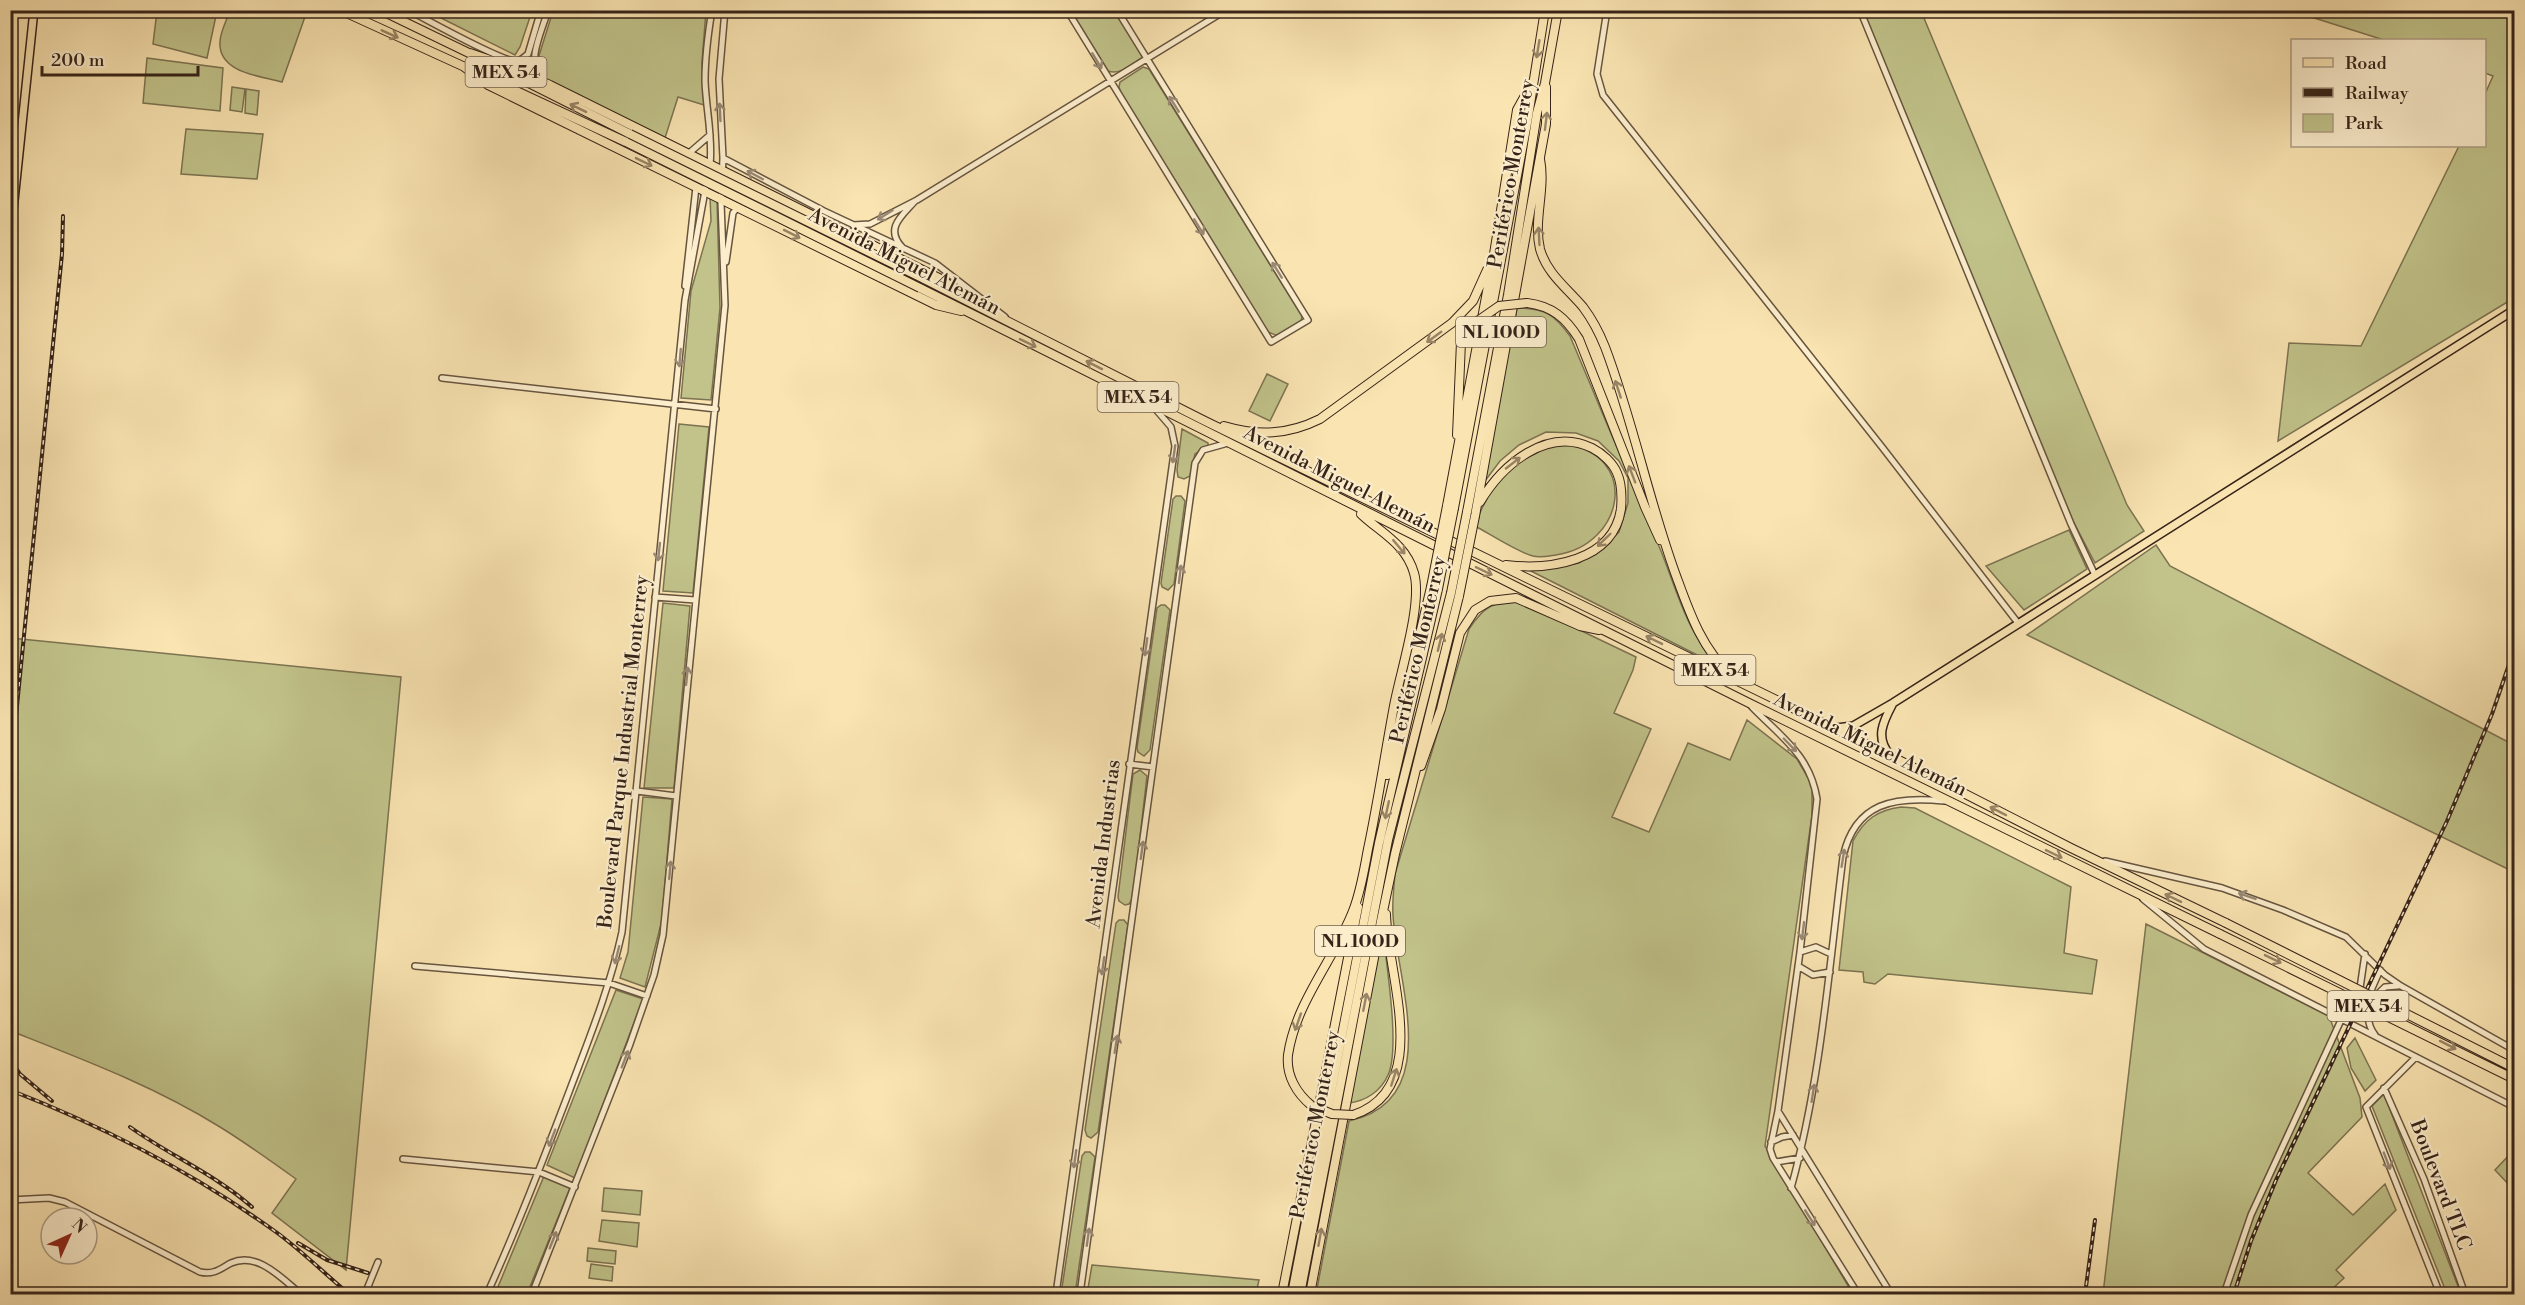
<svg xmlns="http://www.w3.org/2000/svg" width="2525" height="1305" font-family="'Libre Bodoni',serif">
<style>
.green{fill:#c1c38a;stroke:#7c7352;stroke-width:1.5}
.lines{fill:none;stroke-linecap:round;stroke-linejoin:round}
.minor-casing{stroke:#67543f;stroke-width:8}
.major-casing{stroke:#362319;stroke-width:10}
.highway-casing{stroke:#362319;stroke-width:10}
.minor{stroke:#fceecd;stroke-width:5}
.major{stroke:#fae5b2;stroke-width:7}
.highway{stroke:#fae5b2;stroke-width:8}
.rail-casing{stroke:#362319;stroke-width:4}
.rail{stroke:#fceecd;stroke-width:1.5;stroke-dasharray:4.5;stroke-linecap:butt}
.highway-bridge-casing{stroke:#362319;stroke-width:10;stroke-linecap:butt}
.highway-bridge{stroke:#fae5b2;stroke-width:8}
.oneway{stroke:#988466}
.oneway2{stroke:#998873}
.labels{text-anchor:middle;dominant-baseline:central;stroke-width:4.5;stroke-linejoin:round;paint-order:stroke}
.shield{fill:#fceecd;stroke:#71604f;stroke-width:1.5}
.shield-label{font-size:18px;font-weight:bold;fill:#362319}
.street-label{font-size:20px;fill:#362319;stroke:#fceecd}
</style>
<rect width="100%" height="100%" fill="#fae5b2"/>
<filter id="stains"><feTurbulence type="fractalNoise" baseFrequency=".00333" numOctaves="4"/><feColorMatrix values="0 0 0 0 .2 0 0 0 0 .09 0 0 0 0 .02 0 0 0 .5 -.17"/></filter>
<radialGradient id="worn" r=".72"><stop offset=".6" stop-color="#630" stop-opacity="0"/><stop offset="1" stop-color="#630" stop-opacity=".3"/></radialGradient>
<path class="green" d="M230 10 307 11 282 82C261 76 218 73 220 42 220 32 227 20 230 10Z
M157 11H217L207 58 153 44Z
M427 11H532L520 47 515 55Z
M553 11H706L702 62 704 105 678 97 665 138 546 79 539 72 537 62Z
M1071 11H1115L1143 57C1133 63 1120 76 1108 71Z
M1861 11H1921L2127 505 2144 531 2095 563 2073 521Z
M2292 11H2514V298L2278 441 2289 343 2361 346 2459 146H2484L2485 94 2493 76 2485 73 2484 40H2384Z
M147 58 223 68 220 111 143 103Z
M1143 67 1149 69 1302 316 1301 322 1278 336 1268 332 1121 93 1119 87 1120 82Z
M232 87 245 89 242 112 230 110Z
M246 89 259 91 257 115 245 113Z
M186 129 263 134 257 179 181 174Z
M710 197 717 200 720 308 711 400 681 398 691 291 711 221Z
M1517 308C1545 308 1554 314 1570 336 1600 408 1630 479 1661 551 1677 591 1687 632 1717 665L1525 568H1554L1579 563 1604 546 1619 532 1628 503V478L1619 461 1598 441 1576 433 1546 432 1519 445 1500 461 1482 485Z
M1267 374 1288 384 1270 421 1249 411Z
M679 424 709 427 693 593 663 591Z
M1182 429 1208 443V446L1195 454 1190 476 1184 479 1178 477 1177 470Z
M1564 444C1641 454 1625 545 1556 555 1549 556 1540 558 1533 556 1519 553 1490 534 1475 526 1484 497 1505 467 1532 453 1541 448 1554 446 1564 444Z
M1176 496H1181L1185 501 1174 584 1168 590 1162 587 1161 583 1173 499Z
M2069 530 2087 569 2024 610 1986 566Z
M2156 545 2170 566 2514 745V872L2027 635Z
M1519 601 1636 657 1633 670 1614 713 1651 729 1612 817 1649 832 1688 743 1730 760 1747 720 1797 759 1812 785V815L1765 1146 1853 1294H1316L1349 1121C1446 1101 1396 980 1393 915 1392 902 1394 887 1395 874L1469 629C1485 605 1492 603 1519 601Z
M663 603 690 606 674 788H644Z
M1161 605H1165L1170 610 1150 750 1144 756 1138 752 1137 748 1157 608Z
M11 638 401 677 346 1270 272 1213 296 1179C271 1161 246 1143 220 1127 154 1086 82 1059 11 1031Z
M1140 770 1147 776 1133 898 1129 904 1125 905 1119 901 1118 897 1133 774Z
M643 797 672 799 662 920 645 987 620 978 628 952Z
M1901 807 1915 808 2071 887 2064 953 2097 960 2092 994 1888 974 1875 984 1864 982 1863 972 1839 970 1853 841C1864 820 1877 810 1901 807Z
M1119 920H1124L1128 925 1098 1132 1091 1138 1087 1136 1085 1130 1116 923Z
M1382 924C1385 957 1401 1047 1388 1075 1381 1091 1366 1101 1349 1103Z
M2146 924 2329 1016 2360 1098 2362 1117 2308 1173 2353 1215 2385 1184 2396 1210 2336 1270 2344 1278 2327 1294H2103Z
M616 990 643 999 575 1178 547 1165Z
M2355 1038 2376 1080 2365 1091 2351 1068 2347 1048Z
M2384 1094 2461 1294H2447L2372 1106Z
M2514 1150V1190L2495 1170Z
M1085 1152H1090L1095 1157 1075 1294H1061L1082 1156Z
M544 1176 570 1188 527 1294H495Z
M604 1188 642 1191 640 1215 602 1211Z
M602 1220 639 1223 637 1247 599 1241Z
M588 1248 616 1251 615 1264 587 1261Z
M591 1264 613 1267 612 1281 589 1278Z
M1092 1265 1259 1280 1256 1294H1087Z"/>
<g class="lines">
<defs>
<path id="minor" d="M408 10C426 19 502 62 516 61 521 61 524 57 528 54L541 10
M1067 10 1271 342 1308 320 1117 10
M1607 10 1597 74 1603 95 1882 447 2018 623
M1860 10 2071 524 2095 575
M539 79C527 59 542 31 548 10
M688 154 710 135
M723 158 824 211 935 263 1005 317
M710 165C713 137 706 109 705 81 705 57 708 34 712 10
M853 225 870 224 917 200 1226 10
M902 247C884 228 903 215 915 201
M726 262 733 213 738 207
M685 286 696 187
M442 378 716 409
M655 597 695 600
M1752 707C1781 737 1810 755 1817 799L1800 952 1778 1111 1770 1149 1773 1158 1858 1294
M1129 764 1153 767
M637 791 676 796
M2105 861 2222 888 2283 910 2346 937 2385 975 2401 986 2514 1050
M2143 899 2204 949 2514 1107
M1800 952 1816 947 1831 954
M415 966 609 983 647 996
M1798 966 1813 975 1830 972
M2362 1011 2380 970
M2375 1035C2362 1018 2370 1000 2385 987L2398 986
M2416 1057 2366 1107 2440 1294
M2384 1088 2424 1179 2465 1294
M1778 1111 1891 1294
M1771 1142 1782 1137 1793 1135
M403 1159 539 1172 575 1187
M1776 1162 1800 1158
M1791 1188C1821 1080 1829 968 1843 857 1855 802 1895 796 1944 801
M10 1200 49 1198 65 1202 200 1272C214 1275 220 1269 231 1263 258 1251 282 1279 301 1294
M373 1294 367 1289 378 1262
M487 1294C517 1228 543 1160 569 1092 589 1039 610 987 622 932L685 300 707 180
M532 1294 630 1044 654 975 663 935 725 305 721 203 723 158 719 79 725 10
M1056 1294 1175 446 1171 427 1152 405
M1080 1294 1195 463 1203 450 1228 443
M2224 1294 2251 1215 2342 1018 2360 988 2365 954"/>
<path id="major" d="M10 239 34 10
M1836 728 1853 726 1893 703 2514 310
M1890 755C1875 738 1883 722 1892 705"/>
<path id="highway" d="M340 10 467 68
M380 10 473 55
M470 53 502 64 550 85 939 278 966 296
M463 66 488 85 936 305 961 311
M495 66 630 134
M480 74 626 142
M1540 159C1546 189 1533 220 1540 249 1547 274 1567 288 1583 307 1592 319 1599 332 1605 347 1634 423 1649 504 1678 581 1690 614 1703 650 1731 675
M924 279 1203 420 1891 756 2071 848 2226 923
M920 288 1749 703 2220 934
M1527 303C1552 306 1566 318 1579 339L1645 507 1660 540
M1224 426C1258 436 1288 435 1320 419L1452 323 1473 301 1487 270
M1457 435 1461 342 1476 322
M1480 502C1502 465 1547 426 1592 448 1602 453 1613 463 1617 473 1622 484 1622 497 1621 509 1613 562 1549 570 1506 565
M1447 506 1494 254 1517 110 1532 83
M1454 508 1527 123 1545 10
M1467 512 1508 295 1537 113 1545 83 1558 10
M1475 516 1546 124V87
M1421 766 1441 709 1460 633 1475 610 1490 601 1516 598 1580 626 1599 630
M1387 775 1431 587
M1312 1106C1296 1093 1286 1075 1288 1055 1296 1001 1334 960 1353 911 1361 891 1364 870 1368 849 1378 802 1385 754 1394 706 1400 673 1423 603 1414 573 1406 544 1381 533 1361 514
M1353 1115C1434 1089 1387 974 1386 914
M1282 1294 1358 907
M1292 1294 1379 843 1438 589
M1300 1294 1388 840 1451 593
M1310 1294 1381 921 1395 854 1459 596"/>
</defs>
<use href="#minor" class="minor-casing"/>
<use href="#major" class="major-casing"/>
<use href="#highway" class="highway-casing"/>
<use href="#minor" class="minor"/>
<use href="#major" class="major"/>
<use href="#highway" class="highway"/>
<defs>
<path id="rail" d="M10 776 62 254 63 216
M10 1059 20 1074 52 1101
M10 1090C105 1127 194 1173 276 1232 302 1251 325 1274 349 1294
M130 1127C169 1155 216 1175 252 1207
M298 1243 327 1260 368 1273
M2085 1294 2095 1220
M2234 1294 2251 1241 2276 1180 2447 821 2492 714 2514 650"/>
</defs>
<use href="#rail" class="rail-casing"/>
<use href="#rail" class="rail"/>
<defs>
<path id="highway-bridge" d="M630 134 924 279
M626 142 920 288
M1476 322 1499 306 1527 303
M1431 587 1447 506
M1438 589 1454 508
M1451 593 1467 512
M1459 596 1475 516
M2226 923 2514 1068
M2220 934 2514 1079
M1312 1106 1332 1114 1353 1115"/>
</defs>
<use href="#highway-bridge" class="highway-bridge-casing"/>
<use href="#highway-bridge" class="highway-bridge"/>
</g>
<defs><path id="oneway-shaft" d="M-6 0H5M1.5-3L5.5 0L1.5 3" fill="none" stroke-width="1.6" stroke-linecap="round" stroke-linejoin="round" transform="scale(1.5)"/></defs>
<g class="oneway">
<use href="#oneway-shaft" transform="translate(390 34) rotate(24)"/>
<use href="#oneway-shaft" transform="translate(1538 49) rotate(99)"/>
<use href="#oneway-shaft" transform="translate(578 108) rotate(-154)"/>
<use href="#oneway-shaft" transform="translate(1546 121) rotate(-83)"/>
<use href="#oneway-shaft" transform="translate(644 162) rotate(26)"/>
<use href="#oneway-shaft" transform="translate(792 234) rotate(27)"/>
<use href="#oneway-shaft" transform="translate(1539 236) rotate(-93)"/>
<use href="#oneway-shaft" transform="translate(1434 337) rotate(144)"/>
<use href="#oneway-shaft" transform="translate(1028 343) rotate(26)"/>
<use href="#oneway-shaft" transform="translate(1094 365) rotate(-153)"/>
<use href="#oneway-shaft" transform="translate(1618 389) rotate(-108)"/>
<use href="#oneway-shaft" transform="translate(1513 463) rotate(-38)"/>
<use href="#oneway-shaft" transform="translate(1632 474) rotate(-111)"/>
<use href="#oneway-shaft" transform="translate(1604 540) rotate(136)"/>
<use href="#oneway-shaft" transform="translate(1399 547) rotate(50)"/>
<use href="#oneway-shaft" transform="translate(1484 571) rotate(26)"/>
<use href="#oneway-shaft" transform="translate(1654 640) rotate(-154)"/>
<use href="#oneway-shaft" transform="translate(1440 642) rotate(-76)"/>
<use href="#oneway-shaft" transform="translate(1387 810) rotate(102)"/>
<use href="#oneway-shaft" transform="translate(1998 811) rotate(-153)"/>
<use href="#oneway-shaft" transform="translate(2054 854) rotate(26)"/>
<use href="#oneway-shaft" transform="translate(2173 898) rotate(-154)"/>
<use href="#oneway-shaft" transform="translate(2273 959) rotate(26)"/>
<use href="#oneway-shaft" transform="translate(1365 1002) rotate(-79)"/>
<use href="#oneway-shaft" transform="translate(1298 1022) rotate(109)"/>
<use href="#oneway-shaft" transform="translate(2448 1045) rotate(27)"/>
<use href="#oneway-shaft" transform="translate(1394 1077) rotate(-72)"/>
<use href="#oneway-shaft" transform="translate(1320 1237) rotate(-80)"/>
</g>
<g class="oneway2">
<use href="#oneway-shaft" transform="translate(1097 61) rotate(59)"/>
<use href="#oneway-shaft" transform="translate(1174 104) rotate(-122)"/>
<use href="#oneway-shaft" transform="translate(720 112) rotate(-93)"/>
<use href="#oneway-shaft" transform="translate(755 175) rotate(-152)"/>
<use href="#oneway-shaft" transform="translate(885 215) rotate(148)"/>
<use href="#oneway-shaft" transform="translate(1199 227) rotate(58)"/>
<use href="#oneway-shaft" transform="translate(1277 270) rotate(-122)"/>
<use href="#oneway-shaft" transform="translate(680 358) rotate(95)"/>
<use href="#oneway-shaft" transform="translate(1174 454) rotate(98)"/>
<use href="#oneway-shaft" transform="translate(659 552) rotate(96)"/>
<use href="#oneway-shaft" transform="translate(1180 574) rotate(-83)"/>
<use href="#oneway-shaft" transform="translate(1146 647) rotate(98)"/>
<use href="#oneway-shaft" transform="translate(687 676) rotate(-84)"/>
<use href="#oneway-shaft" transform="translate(1790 745) rotate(46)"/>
<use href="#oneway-shaft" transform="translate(1142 850) rotate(-82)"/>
<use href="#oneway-shaft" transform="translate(1843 858) rotate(-81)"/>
<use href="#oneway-shaft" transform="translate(670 870) rotate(-85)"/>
<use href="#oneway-shaft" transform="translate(2247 896) rotate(-161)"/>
<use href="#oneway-shaft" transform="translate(1803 931) rotate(97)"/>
<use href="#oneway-shaft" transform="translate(617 955) rotate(104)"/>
<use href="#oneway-shaft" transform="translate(1103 966) rotate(98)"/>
<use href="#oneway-shaft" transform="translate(1116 1044) rotate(-81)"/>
<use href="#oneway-shaft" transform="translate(625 1059) rotate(-69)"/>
<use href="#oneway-shaft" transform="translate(1813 1093) rotate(-81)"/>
<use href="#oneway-shaft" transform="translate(552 1138) rotate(111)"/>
<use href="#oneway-shaft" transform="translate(1075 1159) rotate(98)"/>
<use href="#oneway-shaft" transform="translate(2387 1161) rotate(69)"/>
<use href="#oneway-shaft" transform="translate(1810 1218) rotate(58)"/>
<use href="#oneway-shaft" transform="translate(1088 1237) rotate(-82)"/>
<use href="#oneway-shaft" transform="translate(553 1240) rotate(-68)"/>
</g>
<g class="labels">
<g class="shield">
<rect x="465.5" y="57" width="81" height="30" rx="4.5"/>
<rect x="1456" y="317" width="90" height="30" rx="4.5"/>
<rect x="1097.5" y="382" width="81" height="30" rx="4.5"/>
<rect x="1674.5" y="655" width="81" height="30" rx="4.5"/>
<rect x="1315" y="926" width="90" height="30" rx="4.5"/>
<rect x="2327.5" y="991" width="81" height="30" rx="4.5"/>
</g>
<g class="shield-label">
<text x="506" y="72">MEX 54</text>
<text x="1501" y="332">NL 100D</text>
<text x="1138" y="397">MEX 54</text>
<text x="1715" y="670">MEX 54</text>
<text x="1360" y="941">NL 100D</text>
<text x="2368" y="1006">MEX 54</text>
</g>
<g class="street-label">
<text transform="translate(1512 174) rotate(-80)">Periférico Monterrey</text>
<text transform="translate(904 262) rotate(27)">Avenida Miguel Alemán</text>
<text transform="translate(1339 480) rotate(27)">Avenida Miguel Alemán</text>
<text transform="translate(1419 650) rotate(-77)">Periférico Monterrey</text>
<text transform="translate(1870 745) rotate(26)">Avenida Miguel Alemán</text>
<text transform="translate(624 752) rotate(-84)">Boulevard Parque Industrial Monterrey</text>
<text transform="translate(1104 844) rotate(-83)">Avenida Industrias</text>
<text transform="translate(1316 1125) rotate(-79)">Periférico Monterrey</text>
<text transform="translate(2440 1185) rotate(69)">Boulevard TLC</text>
</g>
</g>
<rect width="2525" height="1305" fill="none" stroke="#fae5b2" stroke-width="36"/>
<rect x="12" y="12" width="2501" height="1281" fill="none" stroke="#362319" stroke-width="3"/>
<rect x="18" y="18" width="2489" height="1269" fill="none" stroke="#362319" stroke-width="1.5"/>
<rect x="2291" y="39" width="195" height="108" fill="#fceecd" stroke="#ad9d85" stroke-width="1.5"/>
<rect x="2303" y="58" width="30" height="9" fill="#fae5b2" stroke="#ad9d85" stroke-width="1.5"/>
<text x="2345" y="69" font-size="18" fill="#362319">Road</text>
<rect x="2303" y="88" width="30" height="9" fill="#362319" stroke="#ad9d85" stroke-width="1.5"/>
<text x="2345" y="99" font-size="18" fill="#362319">Railway</text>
<rect x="2303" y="114" width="30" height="18" fill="#c1c38a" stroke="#ad9d85" stroke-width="1.5"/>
<text x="2345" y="129" font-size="18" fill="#362319">Park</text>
<g transform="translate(69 1236) rotate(45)"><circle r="28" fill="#fceecd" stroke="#ad9d85" stroke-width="1.5"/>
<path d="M0-4.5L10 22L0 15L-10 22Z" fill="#8f2418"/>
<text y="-9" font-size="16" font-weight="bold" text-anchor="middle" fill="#362319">N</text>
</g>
<path d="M42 66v9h156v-9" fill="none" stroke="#362319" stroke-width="3"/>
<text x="51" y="66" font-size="18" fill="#362319" stroke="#fceecd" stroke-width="4.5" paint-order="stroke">200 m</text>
<rect width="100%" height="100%" filter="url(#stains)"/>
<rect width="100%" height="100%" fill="url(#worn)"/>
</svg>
